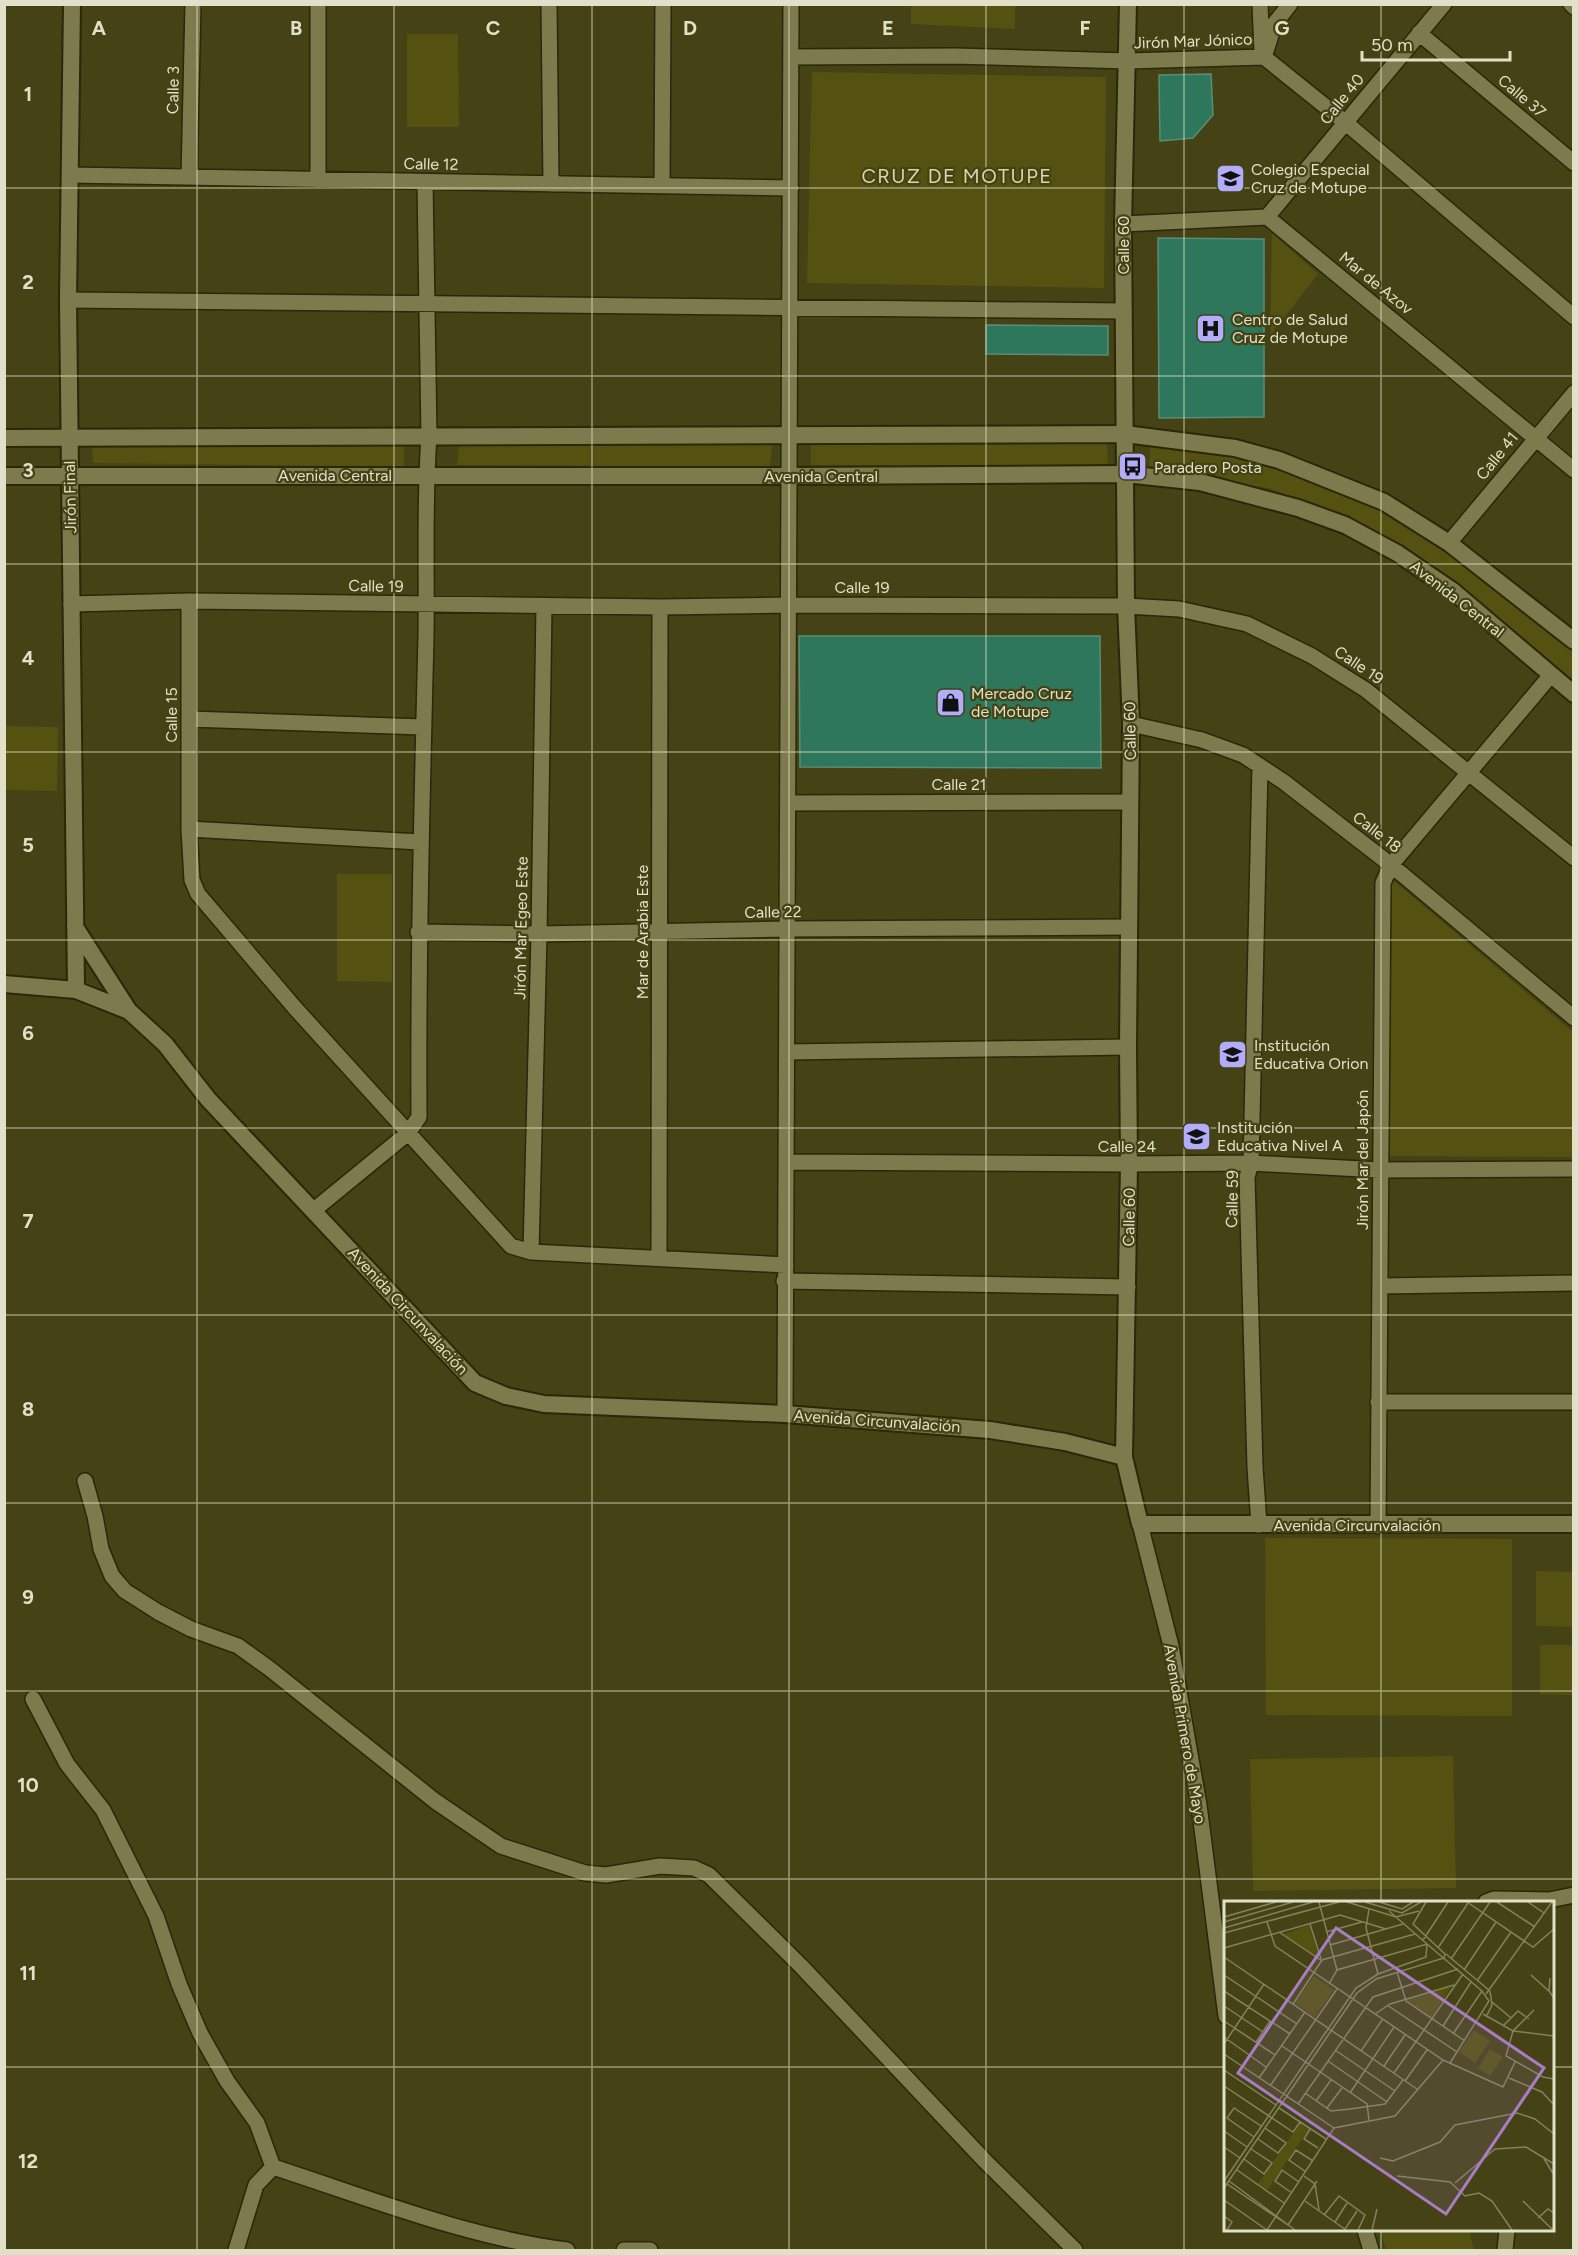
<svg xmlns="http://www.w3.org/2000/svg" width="1578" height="2255" font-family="Figtree,sans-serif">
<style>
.green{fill:#555211}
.building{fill:#2e765c;stroke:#5a8d78;stroke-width:1.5}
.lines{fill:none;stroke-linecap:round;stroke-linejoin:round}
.minor-casing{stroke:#2a2806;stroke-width:18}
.tertiary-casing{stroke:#2a2806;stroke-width:20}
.secondary-casing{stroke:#2a2806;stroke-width:20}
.minor{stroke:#7d7b4d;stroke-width:15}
.tertiary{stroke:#7d7b4d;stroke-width:16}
.secondary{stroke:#7d7b4d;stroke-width:16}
.grid{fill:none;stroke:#e1e1c9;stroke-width:1.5;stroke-opacity:0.55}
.labels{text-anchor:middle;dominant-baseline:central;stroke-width:4.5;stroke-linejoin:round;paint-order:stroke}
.street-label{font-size:16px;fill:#e1e1c9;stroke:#454215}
.poi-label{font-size:16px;fill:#e1e1c9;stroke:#454215;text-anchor:start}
.quarter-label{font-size:20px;letter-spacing:1.5px;fill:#d9d7a6;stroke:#454215}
.inset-road{fill:none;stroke:#83825d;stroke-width:1.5}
.view{fill:#a97dc4;fill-opacity:0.15;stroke:#a97dc4;stroke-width:3}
.inset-edge{fill:none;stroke:#e1e1c9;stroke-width:3}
.grid-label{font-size:20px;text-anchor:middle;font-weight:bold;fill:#e1e1c9;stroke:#454215;stroke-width:4.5;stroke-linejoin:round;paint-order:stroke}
</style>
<rect width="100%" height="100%" fill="#454215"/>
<path class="green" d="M911 5H1015V29L911 24Z
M407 34H458L459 127H407Z
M812 72 1106 77 1104 288 807 283Z
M1272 233 1318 274 1270 336Z
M811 444H1107L1108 467 811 465Z
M92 445H404V467L93 463Z
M459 445H772L770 467 457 465Z
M1150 446 1235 455 1282 466 1362 499 1420 530 1573 650V684L1318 507 1269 488 1149 472Z
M5 726 58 727 57 791 5 790Z
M337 874H392V982L337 981Z
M1394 881 1573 1032 1574 1157 1385 1156 1389 884Z
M1265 1538 1512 1539V1716L1266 1715Z
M1536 1571 1573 1572V1627L1536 1626Z
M1540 1645H1573V1695L1540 1694Z
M1453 1756 1456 1888 1253 1891 1250 1759Z
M1389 2230H1469L1474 2250H1386L1381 2231Z"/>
<path class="building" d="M1211 74 1213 115 1193 138 1160 141 1159 75Z
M1158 238 1264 239V417L1159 418Z
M986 325 1108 326V355L986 354Z
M799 636H1100L1101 768 800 767Z"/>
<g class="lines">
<defs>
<path id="minor" d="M318 4V180
M549 4 551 184
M1260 4 1262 52
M1571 4 1574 7
M1419 33 1574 163
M791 57 955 56 1128 61 1264 57 1346 123 1574 317
M1264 57 1275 23 1290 4
M70 175 791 188
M189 177 193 4
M662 186 663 4
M1267 217 1444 4
M1123 224 1267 217 1574 470
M68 300 1124 311
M1449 543 1574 393
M189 601V829L192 880 198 894 295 1008 511 1246 531 1252 786 1265
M71 604 189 601 660 607 789 605 1126 606 1179 609 1247 624 1312 656 1366 690 1574 858
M189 719 423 727
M1131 724 1202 740 1243 755 1284 782 1391 865 1574 1018
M788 803 1130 802
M189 829 420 842
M418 932 539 934 787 929 1129 927
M787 1052 1128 1047
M787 1162 1129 1164 1251 1163 1380 1170 1574 1169
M314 1210 408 1133 419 1117C418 957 422 797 426 636 427 570 424 503 429 437L425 182
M531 1252 539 934 544 606
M659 1258 660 607
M784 1281 1128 1287
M1380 1286 1574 1283
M1378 1402H1574
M785 1414 791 4
M85 1481 95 1516 101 1549 112 1576 125 1591 158 1612 191 1629 238 1646 270 1669 435 1801 501 1846 585 1873 606 1875 660 1866 694 1868 709 1875 801 1966 985 2161 1075 2250
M1140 1524 1171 1646 1199 1805 1226 2016
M1259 1525 1255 1467 1247 1177 1251 1163 1260 766
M1378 1526 1383 883 1391 865 1551 675
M33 1699 67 1764 103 1810 156 1916 179 1984 200 2033 227 2081 257 2123 273 2167 256 2185 236 2250
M1486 1902 1494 1899 1549 1900 1574 1895
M273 2167C369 2198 466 2237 567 2250
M1365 2230 1371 2250
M624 2250H650
M1505 2250 1507 2230"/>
<path id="tertiary" d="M72 4 68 300 76 990
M1128 4 1123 224 1126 606 1131 724 1128 1047 1129 1164 1124 1457 1140 1524H1574
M75 927 129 1011
M4 984 76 990 129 1011 165 1044 208 1099 475 1383 506 1396 544 1404 785 1414 990 1430 1065 1442 1124 1457"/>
<path id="secondary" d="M4 438 1125 434 1235 448 1279 460 1384 502 1449 543 1574 641
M4 476H789L1125 474 1200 482 1298 508 1345 525 1397 553 1453 591 1574 694"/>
</defs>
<use href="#minor" class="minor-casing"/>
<use href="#tertiary" class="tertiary-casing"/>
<use href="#secondary" class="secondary-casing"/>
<use href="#minor" class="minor"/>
<use href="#tertiary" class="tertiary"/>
<use href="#secondary" class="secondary"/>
</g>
<path class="grid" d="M197 4V2250M394 4V2250M592 4V2250M789 4V2250M986 4V2250M1184 4V2250M1381 4V1902M4 188H1574M4 376H1574M4 564H1574M4 752H1574M4 940H1574M4 1128H1574M4 1315H1574M4 1503H1574M4 1691H1574M4 1879H1574M4 2067H1226M1552 2067H1574M1381 2230V2250"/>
<defs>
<symbol id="school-square" viewBox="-11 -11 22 22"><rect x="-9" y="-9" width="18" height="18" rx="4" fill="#b1adfa" stroke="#454215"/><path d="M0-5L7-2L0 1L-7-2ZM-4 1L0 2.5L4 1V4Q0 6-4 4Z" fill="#111"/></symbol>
<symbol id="hospital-square" viewBox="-11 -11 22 22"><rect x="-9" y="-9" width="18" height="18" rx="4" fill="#b1adfa" stroke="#454215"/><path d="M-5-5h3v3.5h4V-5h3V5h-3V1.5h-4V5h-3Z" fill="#111"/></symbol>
<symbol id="bus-square" viewBox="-11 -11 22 22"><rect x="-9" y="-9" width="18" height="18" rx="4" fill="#b1adfa" stroke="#454215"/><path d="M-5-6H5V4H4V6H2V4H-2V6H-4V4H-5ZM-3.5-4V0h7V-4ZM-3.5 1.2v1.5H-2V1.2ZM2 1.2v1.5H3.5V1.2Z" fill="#111"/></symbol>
<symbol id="shop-square" viewBox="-11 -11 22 22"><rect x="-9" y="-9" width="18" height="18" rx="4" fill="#b1adfa" stroke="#454215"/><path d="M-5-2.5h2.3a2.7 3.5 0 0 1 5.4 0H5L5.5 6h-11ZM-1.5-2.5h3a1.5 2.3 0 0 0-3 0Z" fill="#111"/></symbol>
</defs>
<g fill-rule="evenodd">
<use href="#school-square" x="1214" y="162" width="33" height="33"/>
<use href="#hospital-square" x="1194" y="312" width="33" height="33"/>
<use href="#bus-square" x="1116" y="450" width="33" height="33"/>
<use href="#shop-square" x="934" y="686" width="33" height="33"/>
<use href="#school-square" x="1216" y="1038" width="33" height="33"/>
<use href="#school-square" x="1180" y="1120" width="33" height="33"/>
</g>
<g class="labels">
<g class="street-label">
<text transform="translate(1193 41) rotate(-2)">Jirón Mar Jónico</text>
<text transform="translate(173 90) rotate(-89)">Calle 3</text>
<text transform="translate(1522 96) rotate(40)">Calle 37</text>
<text transform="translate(1342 99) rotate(-51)">Calle 40</text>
<text transform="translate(431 164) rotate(1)">Calle 12</text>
<text transform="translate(1123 245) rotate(-90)">Calle 60</text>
<text transform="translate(1376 283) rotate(39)">Mar de Azov</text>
<text transform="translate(1497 456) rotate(-51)">Calle 41</text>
<text x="335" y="475">Avenida Central</text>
<text x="821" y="476">Avenida Central</text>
<text transform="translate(70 497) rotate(-91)">Jirón Final</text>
<text transform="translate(376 586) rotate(1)">Calle 19</text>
<text x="862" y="587">Calle 19</text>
<text transform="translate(1457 599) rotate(38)">Avenida Central</text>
<text transform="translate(1359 665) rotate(34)">Calle 19</text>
<text transform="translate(171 715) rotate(-90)">Calle 15</text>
<text transform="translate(1130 731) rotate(-91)">Calle 60</text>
<text x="959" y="784">Calle 21</text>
<text transform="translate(1377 832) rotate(38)">Calle 18</text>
<text transform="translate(773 912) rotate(-1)">Calle 22</text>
<text transform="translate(521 928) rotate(-89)">Jirón Mar Egeo Este</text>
<text transform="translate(642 932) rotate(-90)">Mar de Arabia Este</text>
<text x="1127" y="1146">Calle 24</text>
<text transform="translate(1362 1160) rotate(-90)">Jirón Mar del Japón</text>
<text transform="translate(1232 1199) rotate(-89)">Calle 59</text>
<text transform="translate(1129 1217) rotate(-89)">Calle 60</text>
<text transform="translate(408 1311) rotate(47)">Avenida Circunvalación</text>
<text transform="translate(877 1421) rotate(4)">Avenida Circunvalación</text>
<text x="1357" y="1525">Avenida Circunvalación</text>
<text transform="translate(1185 1734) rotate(80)">Avenida Primero de Mayo</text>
</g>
<g class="poi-label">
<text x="1251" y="169">Colegio Especial<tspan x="1251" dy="18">Cruz de Motupe</tspan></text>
<text x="1232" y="319">Centro de Salud<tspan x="1232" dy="18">Cruz de Motupe</tspan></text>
<text x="1154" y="467">Paradero Posta</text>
<text x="971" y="693">Mercado Cruz<tspan x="971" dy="18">de Motupe</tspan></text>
<text x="1254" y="1045">Institución<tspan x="1254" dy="18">Educativa Orion</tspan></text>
<text x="1217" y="1127">Institución<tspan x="1217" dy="18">Educativa Nivel A</tspan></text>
</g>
<g class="quarter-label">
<text x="957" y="176">CRUZ DE MOTUPE</text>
</g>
</g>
<g transform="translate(1224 1901)">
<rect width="330" height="330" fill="#454215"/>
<path d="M85 24 94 54 92 56 59 34ZM90 75 110 89 91 116 71 102ZM227 86 207 117 182 99ZM250 129 266 140 251 162 235 151ZM266 148 279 156 266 175 254 167ZM76 222 85 228 43 289 34 283Z" fill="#555211"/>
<path class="inset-road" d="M95 1 113 69M123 1 172 16 195 10M141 1 178 12 197 1M155 1 178 8 189 1M243 1 309 46 330 28M273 1 311 26M304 1 320 12M145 8 142 27 154 73M0 16 52 1M0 21 69 1M43 21 51 45 219 159 279 186 291 161M86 23 97 58M0 27 89 1M55 31 98 60M102 31 138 21M0 32 115 1M199 39 224 1M106 44 179 23M0 47 116 14 162 28M214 47 244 2M222 53 266 90M0 56 193 188M227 58 266 1M240 69 272 21M173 71 182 100 241 140M0 74 73 123M307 74 326 91M326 77 325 90 330 97M253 80 287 31M105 83 113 69 203 43 258 90 265 100 226 162M0 90 66 133M262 93 328 1M268 101 287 117M69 103 98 59 191 33M163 104 233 151M0 105 39 131M310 109 289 130 282 155 319 176 330 178M151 113 166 103 230 84M259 113 289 130 330 135M262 116 268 104 266 90M0 120 51 154M280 124 294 110 305 118M219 125 247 81M229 133 258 90M0 136 42 166M32 141 46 120M0 143 40 83M58 145 143 203 145 219M111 149 171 190M137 150 158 119M0 153 110 227M104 160 163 201M160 165 181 134M0 169 52 204M170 172 239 73M35 177 81 111M285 177 318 191 330 204M181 180 203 149M0 185 69 231 76 221M46 185 113 88M81 192 107 210 126 208 161 203 179 179M126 192 170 126M92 200 107 179M74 203 149 96 234 68M55 207 102 238M103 207 118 187M86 228 80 238 94 247M0 230 23 246M30 236 3 217 10 207 37 225M34 238 54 252 62 242 41 227M0 246 16 257M319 256 330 274M156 257 169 260 216 241 231 224 293 212 311 218 330 233M20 258 40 273 48 262 27 248M13 269 60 302M82 271 65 259 72 249 89 260M80 275 91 283 95 309M173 275 226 281 241 295 255 292 268 300 288 329M0 280 132 87 154 73 202 56 203 43 165 10M5 280 71 329M231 282 271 248 302 246 330 263M3 283 64 324M0 287 133 92 152 78 220 57 221 53 189 23 202 1M68 292 51 280 58 269 75 281M0 299 43 329M81 300 122 329M299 300 329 329M100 314 115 295 141 314 134 329M0 315 8 321 3 329M314 317 324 308 330 312M111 321 123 302M64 324 93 280M121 328 133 310M43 329 110 227 171 215 219 159M148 329 153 308"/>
<path class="view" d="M112 27 320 167 222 313 14 172Z"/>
<rect width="330" height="330" class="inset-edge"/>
</g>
<g class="grid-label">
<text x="99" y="35">A</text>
<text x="296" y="35">B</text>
<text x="493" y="35">C</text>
<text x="690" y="35">D</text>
<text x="888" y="35">E</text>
<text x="1085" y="35">F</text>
<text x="1282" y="35">G</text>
<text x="28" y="101">1</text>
<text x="28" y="289">2</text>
<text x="28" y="477">3</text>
<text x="28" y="665">4</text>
<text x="28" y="852">5</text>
<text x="28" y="1040">6</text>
<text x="28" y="1228">7</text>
<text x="28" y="1416">8</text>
<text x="28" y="1604">9</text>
<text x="28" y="1792">10</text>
<text x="28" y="1980">11</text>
<text x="28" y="2168">12</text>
</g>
<rect width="1578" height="2255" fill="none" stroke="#e1e1c9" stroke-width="12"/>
<path d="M1362 51v9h148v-9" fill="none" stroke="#e1e1c9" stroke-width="3"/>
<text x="1371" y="51" font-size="18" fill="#e1e1c9" stroke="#454215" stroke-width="4.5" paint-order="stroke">50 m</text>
</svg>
